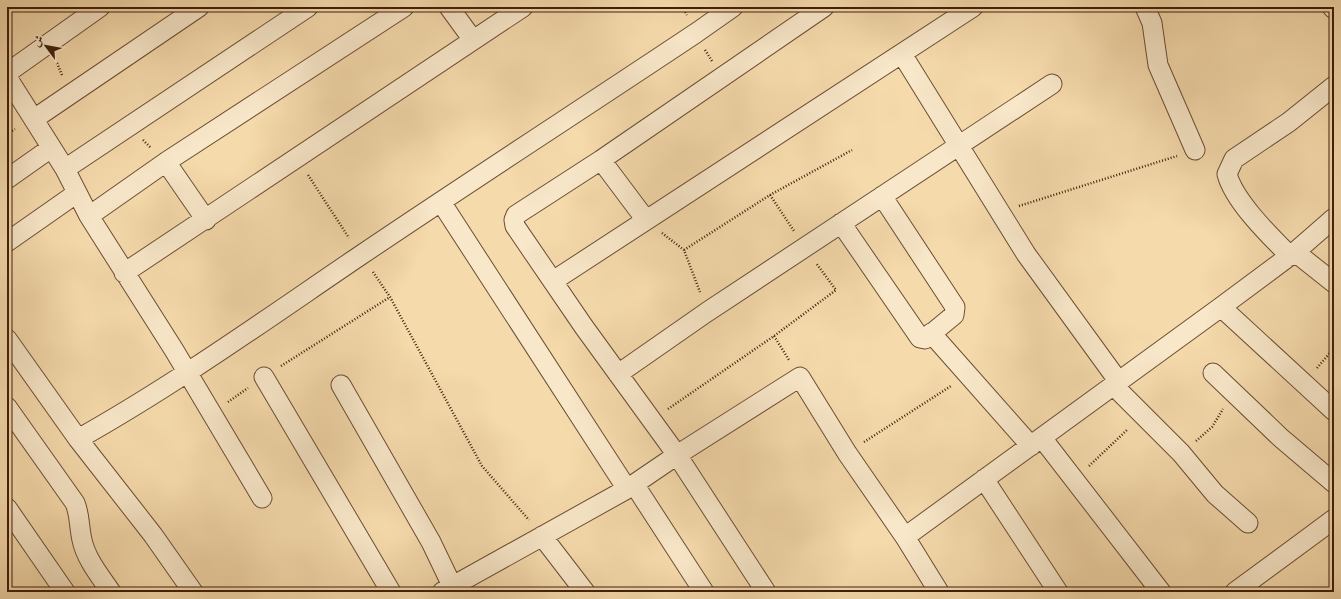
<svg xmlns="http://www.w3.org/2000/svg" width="1341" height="599" font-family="'Sorts Mill Goudy',Amiri,serif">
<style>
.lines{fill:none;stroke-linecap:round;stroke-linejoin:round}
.minor-casing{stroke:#6c4d34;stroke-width:21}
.path{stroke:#3f1e0c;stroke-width:2.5;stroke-dasharray:1 2;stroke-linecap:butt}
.minor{stroke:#f8e7c9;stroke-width:19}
</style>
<rect width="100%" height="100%" fill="#f5daac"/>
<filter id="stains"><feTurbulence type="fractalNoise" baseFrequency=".005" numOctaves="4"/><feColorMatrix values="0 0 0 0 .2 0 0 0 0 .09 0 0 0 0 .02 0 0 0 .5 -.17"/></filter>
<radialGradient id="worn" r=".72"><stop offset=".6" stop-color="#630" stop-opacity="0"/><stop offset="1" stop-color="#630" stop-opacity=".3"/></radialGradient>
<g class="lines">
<defs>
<path id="minor" d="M449 7 473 40
M1145 7 1152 23 1158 65 1195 150
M1332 7 1334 9
M902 54 1026 254 1119 382
M7 73 100 7
M7 77 65 169
M34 119 199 7
M601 160 646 220
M166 162 206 220
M7 179 51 148
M441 202 627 489
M89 216 65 169 308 7
M841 223 920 338 925 339 954 315 955 307 882 196
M7 242 77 193
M1295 252 1334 283
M1290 256C1270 236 1234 201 1227 174L1234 159 1289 122 1334 86
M124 273 523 7
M553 281 973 7
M1221 307 1334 411
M931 333 1031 446
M7 339 78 439 153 535 193 592
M1213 373 1281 438 1334 483
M618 374 707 312 1052 84
M264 377 391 592
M341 385 431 542 455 592
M1114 386 1181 453 1215 494 1248 523
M7 407 75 503C80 515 79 527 82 540 86 559 100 576 111 592
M1042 438 1161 592
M78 439C176 384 268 318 361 255 472 180 585 107 696 33L733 7
M984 479 1058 592
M634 484 704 592
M262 498 174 350 89 216 166 162 404 7
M7 508 65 592
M542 536 585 592
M905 537 1221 307 1295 252 1334 218
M442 592 627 489 677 455 800 377 847 453 905 537 939 592
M766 592 677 455 584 327 515 226 514 220 516 215 601 160 824 7
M1235 592 1334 519"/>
</defs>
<use href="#minor" class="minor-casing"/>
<path class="path" d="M682 7 687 15
M705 50 712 61
M57 63 62 75
M7 134 15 129
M143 140 151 148
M308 175 349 238
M770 195 794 231
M1019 206 1177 156
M662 233 684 250 700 292
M684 250 770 195 852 150
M373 272 390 297 482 466 529 520
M774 336 789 360
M281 366 390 297
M1317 368 1334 348
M228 402 248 388
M668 409 774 336 836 290 816 263
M1196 441 1212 427 1223 409
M864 442 951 386
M1089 466 1128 429"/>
<use href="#minor" class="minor"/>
</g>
<rect width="1341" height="599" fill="none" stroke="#f5daac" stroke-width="24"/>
<rect x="8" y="8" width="1325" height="583" fill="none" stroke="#3f1e0c" stroke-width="2"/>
<rect x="12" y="12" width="1317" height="575" fill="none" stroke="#3f1e0c"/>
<g transform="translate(46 46) rotate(302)" stroke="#f8e7c9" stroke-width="3" paint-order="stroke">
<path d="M0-3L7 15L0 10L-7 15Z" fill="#3f1e0c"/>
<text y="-6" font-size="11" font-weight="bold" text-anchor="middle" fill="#3f1e0c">ش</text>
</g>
<rect width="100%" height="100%" filter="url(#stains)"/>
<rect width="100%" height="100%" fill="url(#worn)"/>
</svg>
